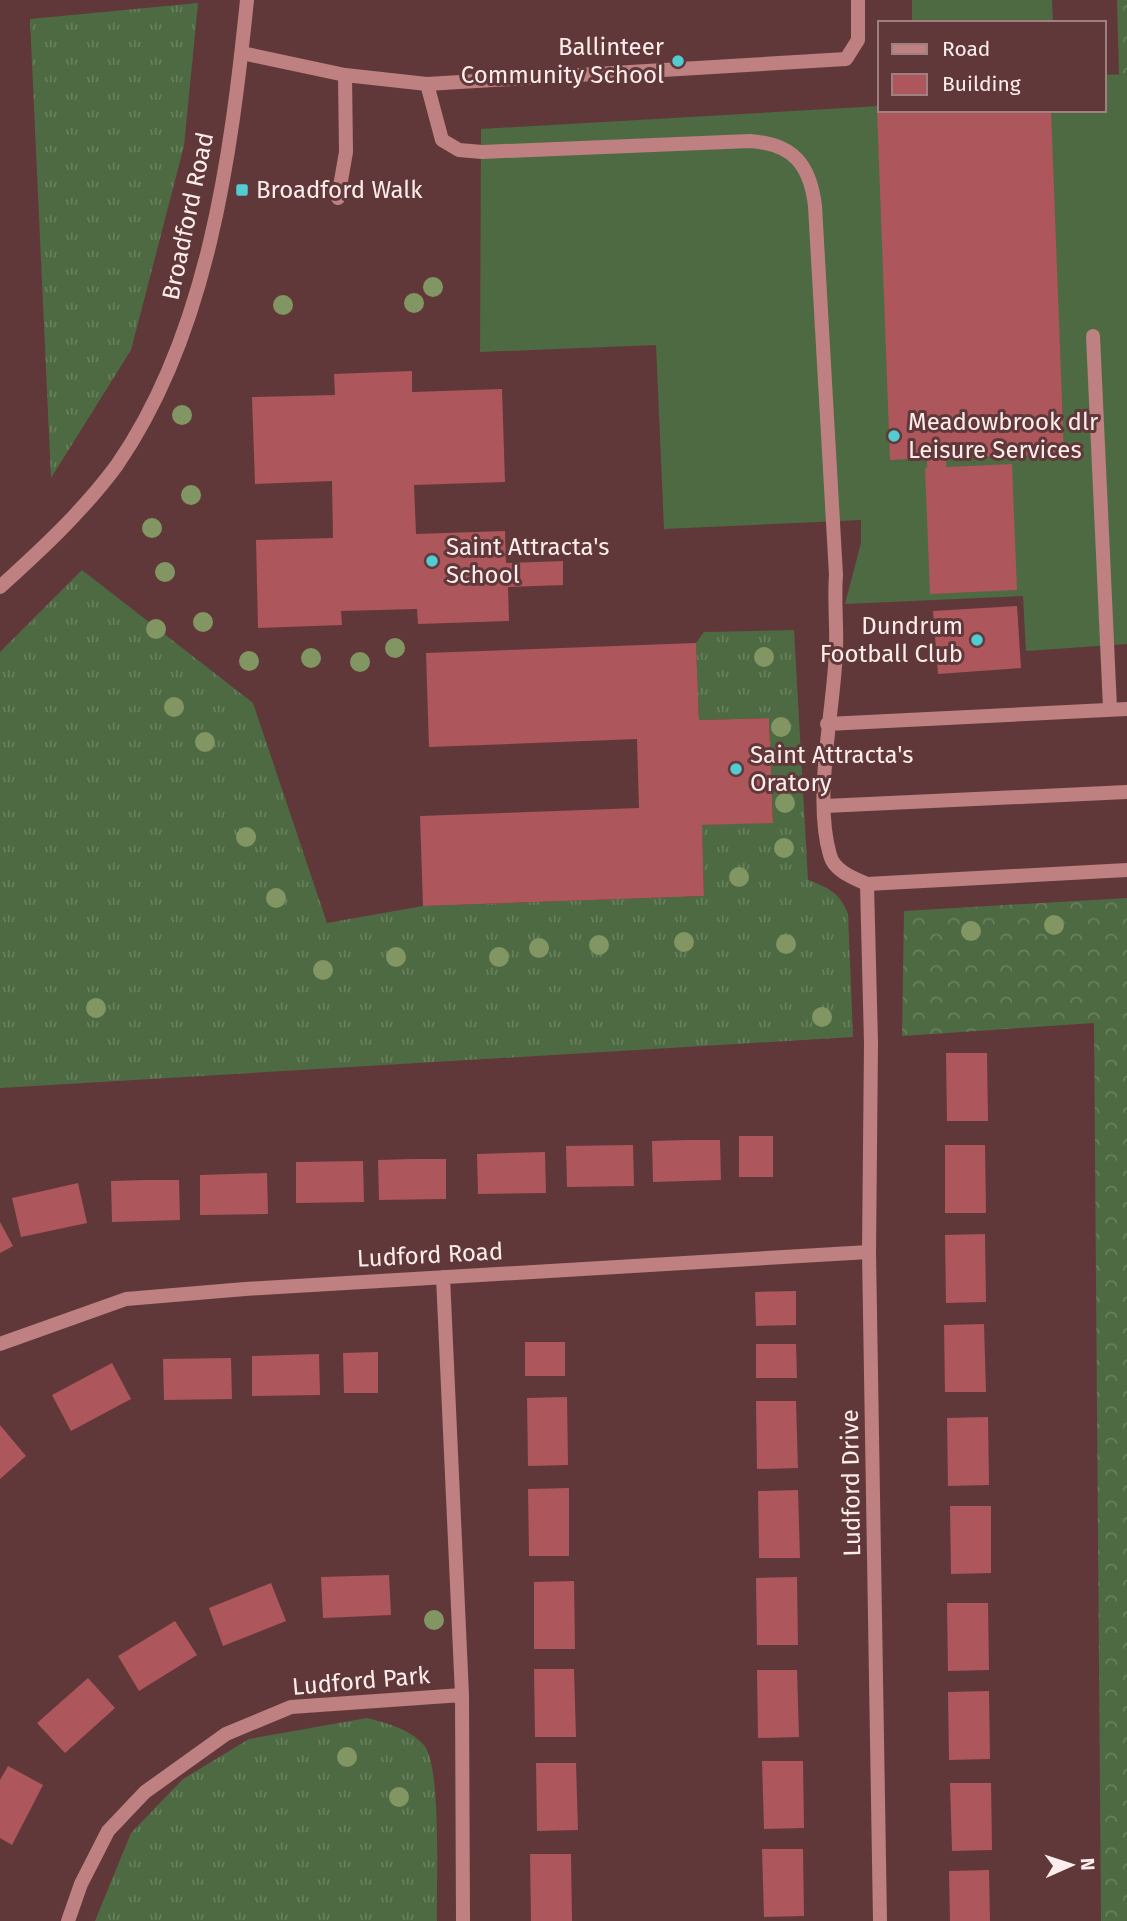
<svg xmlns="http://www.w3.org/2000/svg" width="1127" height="1921" font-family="'Fira Sans',sans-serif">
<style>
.grass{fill:url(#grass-tufts)}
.forest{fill:url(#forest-crowns)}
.pitch{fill:#4d6a43}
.building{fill:#ad565b}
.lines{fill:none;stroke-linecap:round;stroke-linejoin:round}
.service{stroke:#be8081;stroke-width:14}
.minor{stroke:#be8081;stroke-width:14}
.tertiary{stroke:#be8081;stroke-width:14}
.tree{fill:#829663}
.poi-dot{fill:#52ccd0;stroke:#613839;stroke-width:2.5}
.labels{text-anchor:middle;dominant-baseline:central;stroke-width:6;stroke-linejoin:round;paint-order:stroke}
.poi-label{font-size:24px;fill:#fdeded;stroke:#613839;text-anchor:start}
.street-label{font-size:24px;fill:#fdeded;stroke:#613839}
</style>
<defs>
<pattern id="grass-tufts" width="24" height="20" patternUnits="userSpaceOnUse" patternTransform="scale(1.75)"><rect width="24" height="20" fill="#4d6a43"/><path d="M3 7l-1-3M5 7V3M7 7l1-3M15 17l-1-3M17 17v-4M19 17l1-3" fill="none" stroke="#68805e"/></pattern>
<pattern id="forest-crowns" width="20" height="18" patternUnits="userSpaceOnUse" patternTransform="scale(1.75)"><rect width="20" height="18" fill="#4d6a43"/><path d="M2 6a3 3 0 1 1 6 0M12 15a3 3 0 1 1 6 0" fill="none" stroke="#68805e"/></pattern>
</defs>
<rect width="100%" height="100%" fill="#613839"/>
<path class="grass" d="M198 3 184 146 131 350 51 478 30 19Z
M82 570 253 703 327 923 423 906 704 896 702 825 773 822 769 718 699 720 696 643 704 632 794 630 808 880C828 887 841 894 848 914L853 1037 0 1088V652Z
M367 1718C389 1724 408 1728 424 1745 442 1766 436 1888 437 1921H95L131 1833 183 1779 249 1739Z"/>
<path class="forest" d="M1117 0H1127V74H1119Z
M1127 898V1921H1101L1094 1023 902 1036 904 911Z"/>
<path class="pitch" d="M912 0H1052L1053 23H912Z
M1127 74V644L1026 651 1023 596 845 604 861 543V520L664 529 656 345 480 352 481 129 880 106V110H1104V75Z"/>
<path class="building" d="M877 110H1051L1064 454 946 458V467L1012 464 1017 590 930 594 925 468H927V458L890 460Z
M412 371V392L502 389 505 482 414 485 416 534 505 531 506 563 563 561V585L508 587 509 621 418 624 417 609 341 611 342 625 258 628 256 540 333 538 332 481 255 484 252 397 335 395 334 374Z
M1017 606 1021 668 938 674 933 611Z
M696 643 699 720 769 718 773 823 702 825 704 896 423 906 420 816 639 808 637 739 429 747 426 653Z
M946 1053H987L988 1121H947Z
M739 1136H773V1177H739Z
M687 1140H720L721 1180 653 1182 652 1141Z
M633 1145 634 1186 567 1187 566 1146Z
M945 1145H985L986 1213H945Z
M545 1152 546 1193 478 1194 477 1154Z
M412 1159H446V1199L379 1200 378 1160Z
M363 1161 364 1202 296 1203V1162Z
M267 1173 268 1214 200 1215V1175Z
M145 1180H179L180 1220 112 1222 111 1181Z
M78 1183 87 1223 21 1237 12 1198Z
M0 1222 13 1246 0 1253Z
M985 1234 986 1302 946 1303 945 1235Z
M796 1291V1325L756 1326 755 1292Z
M984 1324 986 1392H945L944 1325Z
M525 1342H565V1376H525Z
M756 1344H796L797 1378H756Z
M378 1352V1393H344L343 1353Z
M319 1354 320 1395 252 1396V1356Z
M231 1358 232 1399 164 1400 163 1359Z
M112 1363 131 1399 71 1431 52 1395Z
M567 1397 568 1465 528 1466 527 1398Z
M756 1401H796L798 1468 757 1469Z
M988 1417 989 1485 948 1486 947 1418Z
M0 1425 26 1456 0 1479Z
M569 1488V1556H529L528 1489Z
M798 1490 800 1558H759L758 1491Z
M950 1506H991V1573L951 1574Z
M389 1575 391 1615 323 1618 321 1577Z
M797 1577 798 1645H757L756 1578Z
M574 1581 575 1649H534V1582Z
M271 1583 286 1621 223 1646 209 1608Z
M947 1603H988L989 1670 948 1671Z
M175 1621 197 1655 139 1691 118 1656Z
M534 1669H574L576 1737H535Z
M757 1670H797L799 1737 758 1738Z
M88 1678 115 1708 65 1753 37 1723Z
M989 1691 990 1759 949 1760 948 1692Z
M762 1761H803L804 1828 764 1829Z
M536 1763H576L578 1830 537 1831Z
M8 1766 43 1785 12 1845 0 1838V1780Z
M950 1783H991L992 1850 952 1851Z
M762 1849H803L804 1916 764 1917Z
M530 1854H571L572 1921H531Z
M989 1870 990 1921H950L949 1871Z"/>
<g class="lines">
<path class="service" d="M242 53 345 75 427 84 846 59 858 40V0
M427 84 442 140 459 150 482 152 750 141C793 144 810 164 815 206L836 575C834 600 837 625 836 650 834 710 813 798 830 855 834 871 853 878 867 884L1127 870
M338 198 346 152 345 75
M1093 336 1110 708
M827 724 1127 709
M825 806 1127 792
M867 884 871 1043"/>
<path class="minor" d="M871 1043 869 1252 880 1921
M443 1277 462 1695 463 1921
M0 1344 126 1299 245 1289 869 1252
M68 1921 81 1884 108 1831 145 1792 226 1734 291 1707 462 1695"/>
<path class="tertiary" d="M0 587C41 550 84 510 117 465 208 333 231 156 247 0"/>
</g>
<g class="tree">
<circle cx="433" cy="287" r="10"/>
<circle cx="414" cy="303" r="10"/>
<circle cx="283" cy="305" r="10"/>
<circle cx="182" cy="415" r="10"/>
<circle cx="191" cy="495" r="10"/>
<circle cx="152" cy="528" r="10"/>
<circle cx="165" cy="572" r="10"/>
<circle cx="203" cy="622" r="10"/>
<circle cx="156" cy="629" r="10"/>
<circle cx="395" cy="648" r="10"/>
<circle cx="764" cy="657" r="10"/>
<circle cx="311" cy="658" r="10"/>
<circle cx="249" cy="661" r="10"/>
<circle cx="360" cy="662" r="10"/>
<circle cx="174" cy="707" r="10"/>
<circle cx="781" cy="727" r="10"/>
<circle cx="205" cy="742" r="10"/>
<circle cx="785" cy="803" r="10"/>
<circle cx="246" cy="837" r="10"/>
<circle cx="784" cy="848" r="10"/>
<circle cx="739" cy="877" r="10"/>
<circle cx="276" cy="898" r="10"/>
<circle cx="1054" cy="925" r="10"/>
<circle cx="971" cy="931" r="10"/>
<circle cx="684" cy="942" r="10"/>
<circle cx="786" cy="944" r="10"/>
<circle cx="599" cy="945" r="10"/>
<circle cx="539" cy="948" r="10"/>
<circle cx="396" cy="957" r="10"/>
<circle cx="499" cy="957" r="10"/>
<circle cx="323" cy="970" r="10"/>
<circle cx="96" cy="1008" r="10"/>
<circle cx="822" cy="1017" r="10"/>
<circle cx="434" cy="1620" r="10"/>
<circle cx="347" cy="1757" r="10"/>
<circle cx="399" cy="1797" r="10"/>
</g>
<g class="poi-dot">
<circle cx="678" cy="61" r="7"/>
<rect x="235" y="183" width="14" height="14" rx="3.5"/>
<circle cx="894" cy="436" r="7"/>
<circle cx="432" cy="561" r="7"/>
<circle cx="977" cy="640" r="7"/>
<circle cx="736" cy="769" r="7"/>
</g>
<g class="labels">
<g class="poi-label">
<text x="664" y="47" text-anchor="end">Ballinteer<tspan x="664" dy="28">Community School</tspan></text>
<text x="256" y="190">Broadford Walk</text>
<text x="908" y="422">Meadowbrook dlr<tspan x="908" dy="28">Leisure Services</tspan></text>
<text x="446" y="547">Saint Attracta's<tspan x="446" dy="28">School</tspan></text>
<text x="963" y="626" text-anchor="end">Dundrum<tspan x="963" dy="28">Football Club</tspan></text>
<text x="750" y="755">Saint Attracta's<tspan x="750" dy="28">Oratory</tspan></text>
</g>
<g class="street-label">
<text transform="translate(188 216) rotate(-78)">Broadford Road</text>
<text transform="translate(430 1255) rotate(-3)">Ludford Road</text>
<text transform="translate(851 1483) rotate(-91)">Ludford Drive</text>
<text transform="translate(361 1681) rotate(-5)">Ludford Park</text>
</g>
</g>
<rect x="878" y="21" width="228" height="91" fill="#613839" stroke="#9f8081" stroke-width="2"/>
<rect x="892" y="44" width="35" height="10" fill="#be8081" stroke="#9f8081" stroke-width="2"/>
<text x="942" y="56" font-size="21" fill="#fdeded">Road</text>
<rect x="892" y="74" width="35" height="21" fill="#ad565b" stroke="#9f8081" stroke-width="2"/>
<text x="942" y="91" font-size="21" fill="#fdeded">Building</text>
<g transform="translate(1071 1865) rotate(87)" stroke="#613839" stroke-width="5" paint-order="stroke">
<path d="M0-5L12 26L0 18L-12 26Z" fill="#fdeded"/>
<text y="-10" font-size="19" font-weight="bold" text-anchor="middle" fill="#fdeded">N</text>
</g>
</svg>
